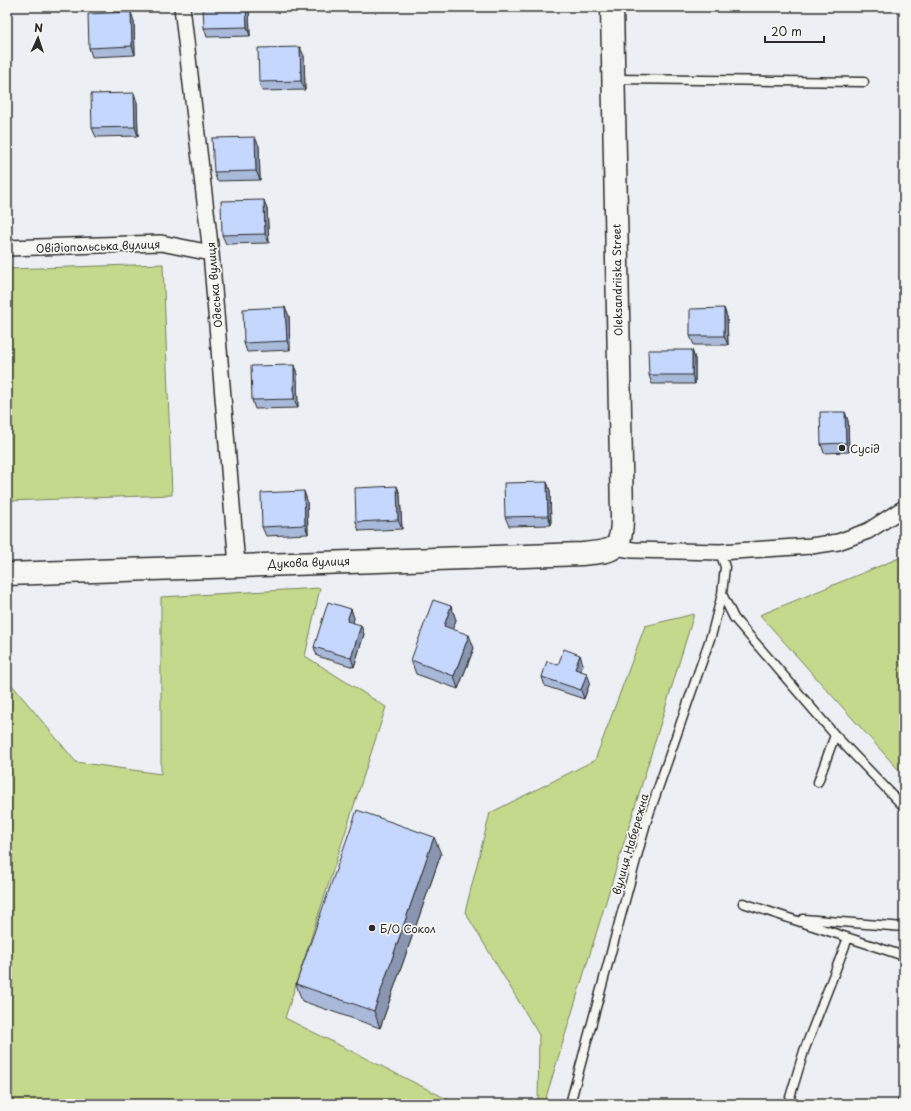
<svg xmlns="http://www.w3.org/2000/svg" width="911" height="1111" font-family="'Playpen Sans',sans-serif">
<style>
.green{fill:#c5d98d;stroke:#78825c}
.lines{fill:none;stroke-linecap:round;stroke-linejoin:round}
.lane-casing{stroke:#2b2b2b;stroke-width:11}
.street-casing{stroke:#2b2b2b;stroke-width:18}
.secondary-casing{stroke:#2b2b2b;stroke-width:25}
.lane{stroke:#f6f6f2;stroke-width:8}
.street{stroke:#f6f6f2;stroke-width:15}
.secondary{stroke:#f6f6f2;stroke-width:22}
.wall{fill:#a9b9da;stroke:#2b2b2b}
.shaded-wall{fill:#8a96b1;stroke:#2b2b2b}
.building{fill:#c5d7fd;stroke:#2b2b2b}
.poi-dot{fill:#2b2b2b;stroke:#f6f6f2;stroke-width:1.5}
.labels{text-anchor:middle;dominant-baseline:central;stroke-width:3.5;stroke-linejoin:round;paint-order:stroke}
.street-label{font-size:11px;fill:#2b2b2b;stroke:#f6f6f2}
.poi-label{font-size:11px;fill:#2b2b2b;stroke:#f6f6f2;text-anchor:start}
</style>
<rect width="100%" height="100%" fill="#ecf0f4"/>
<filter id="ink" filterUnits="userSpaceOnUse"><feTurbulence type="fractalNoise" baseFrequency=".025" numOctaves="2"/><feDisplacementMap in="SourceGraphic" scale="8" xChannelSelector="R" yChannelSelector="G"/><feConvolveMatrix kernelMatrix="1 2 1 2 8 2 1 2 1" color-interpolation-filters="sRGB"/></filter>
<g filter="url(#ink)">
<path class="green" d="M163 264 172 495 7 501V269Z
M904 556V776L760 615Z
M320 588 305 656 386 707 285 1018 457 1104H7V679L76 762 161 774V597Z
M694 614 544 1104H538L539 1035 465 912 490 813 595 760 645 626Z"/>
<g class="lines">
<defs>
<path id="lane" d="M615 79 864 82
M720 552 725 567 722 594 734 618 835 735 904 807
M818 782 835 735
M743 903 904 956
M803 919 904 927
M570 1104 646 823 712 633 722 594
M788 1104 804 1051 848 938
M902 1104 904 1097"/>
<path id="street" d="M182 7 211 253 237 565
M7 248 161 243 211 253
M615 547 633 550 720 552 811 546 838 542 868 531 904 508"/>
<path id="secondary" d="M7 574 582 554C615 551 622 551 622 515L612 7"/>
</defs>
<use href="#lane" class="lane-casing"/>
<use href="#street" class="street-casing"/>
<use href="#secondary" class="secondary-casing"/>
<use href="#lane" class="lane"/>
<use href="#street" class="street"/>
<use href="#secondary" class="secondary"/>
</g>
<path class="wall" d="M249 7 250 36 207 37 204 28Z
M134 21 135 55 92 57 89 48Z
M304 56 305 90 262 91 259 82Z
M137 102 138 136 96 137 92 128Z
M259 146 260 180 217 181 214 172Z
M267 209 269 243 226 244 222 235Z
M285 307 289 316 290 350 247 352 244 343Z
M724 308 727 317 728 345H694L690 336Z
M692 350 695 359V384H652L649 375Z
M294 365 297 374 298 408 255 409 252 400Z
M845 412 848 421 849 452 824 453 821 444Z
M547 482 550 491 551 525 509 526 505 517Z
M397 486 400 495 402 529 359 531 356 522Z
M307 500 308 534 266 536 262 527Z
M451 606 456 620 453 629 474 648 458 689 416 674 411 660Z
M351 609 354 618 353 622 364 634 354 667 317 656 314 647Z
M583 664 581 671 590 682 584 699 545 686 542 677 558 665Z
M441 854 380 1028 302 1001 296 984Z"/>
<path class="shaded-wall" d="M246 7H249L250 36 247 27Z
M131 12 134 21 135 55 132 46Z
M300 47 304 56 305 90 301 81Z
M134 93 137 102 138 136 135 127Z
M255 137 259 146 260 180 256 171Z
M264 200 267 209 269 243 265 234Z
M285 307 289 316 290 350 287 341Z
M724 308 727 317 728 345 724 336Z
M692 350 695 359V384L692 375Z
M294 365 297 374 298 408 294 399Z
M845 412 848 421 849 452 846 443Z
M547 482 550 491 551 525 548 516Z
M397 486 400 495 402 529 398 520Z
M304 491 307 500 308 534 305 525Z
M451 606 456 620 449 639 444 626Z
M351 609 354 618 351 630 347 621Z
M361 625 364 634 354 667 351 658Z
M469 635 474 648 458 689 454 676Z
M580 655 583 664 578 678 575 669Z
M587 673 590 682 584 699 581 690Z
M434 837 441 854 380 1028 374 1011Z"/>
<path class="building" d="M203 7H246L247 27 204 28Z
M131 12 132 46 89 48 88 14Z
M300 47 301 81 259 82 258 48Z
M134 93 135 127 92 128 91 94Z
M255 137 256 171 214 172 212 138Z
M264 200 265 234 222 235 221 201Z
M285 307 287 341 244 343 243 309Z
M724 308V336H690V309Z
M648 350H692V375H649Z
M294 365V399L252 400 251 366Z
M820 412H845L846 443 821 444Z
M547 482 548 516 505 517 504 483Z
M397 486 398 520 356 522 355 488Z
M304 491 305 525 262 527 261 493Z
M433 600 451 606 444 626 469 635 454 676 411 660Z
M328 602 351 609 347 621 361 625 351 658 314 647Z
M564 649 580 655 575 669 587 673 581 690 542 677 547 661 558 665Z
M357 810 434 837 374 1011 296 984Z"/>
</g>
<g class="poi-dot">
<circle cx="842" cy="448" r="4"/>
<circle cx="372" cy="928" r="4"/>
</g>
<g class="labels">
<g class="street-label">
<text transform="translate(98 246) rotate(-2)">Овідіопольська вулиця</text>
<text transform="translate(617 280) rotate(-91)">Oleksandriiska Street</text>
<text transform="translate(214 285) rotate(-95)">Одеська вулиця</text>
<text transform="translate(309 562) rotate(-2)">Дукова вулиця</text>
<text transform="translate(630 844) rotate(-74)">вулиця Набережна</text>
</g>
<g class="poi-label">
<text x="850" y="448">Сусід</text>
<text x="380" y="928">Б/О Сокол</text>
</g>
</g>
<rect width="911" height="1111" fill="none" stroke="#f6f6f2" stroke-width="24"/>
<rect x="12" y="12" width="887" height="1087" fill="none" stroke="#2b2b2b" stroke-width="1.5" filter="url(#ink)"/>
<g transform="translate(38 38) rotate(3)" stroke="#f6f6f2" stroke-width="3" paint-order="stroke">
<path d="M0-3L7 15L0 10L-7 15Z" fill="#2b2b2b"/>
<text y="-6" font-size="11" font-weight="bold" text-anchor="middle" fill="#2b2b2b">N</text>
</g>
<path d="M765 36v6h59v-6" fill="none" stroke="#2b2b2b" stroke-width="2"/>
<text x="771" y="36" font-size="12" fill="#2b2b2b" stroke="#f6f6f2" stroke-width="3" paint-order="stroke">20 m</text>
</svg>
